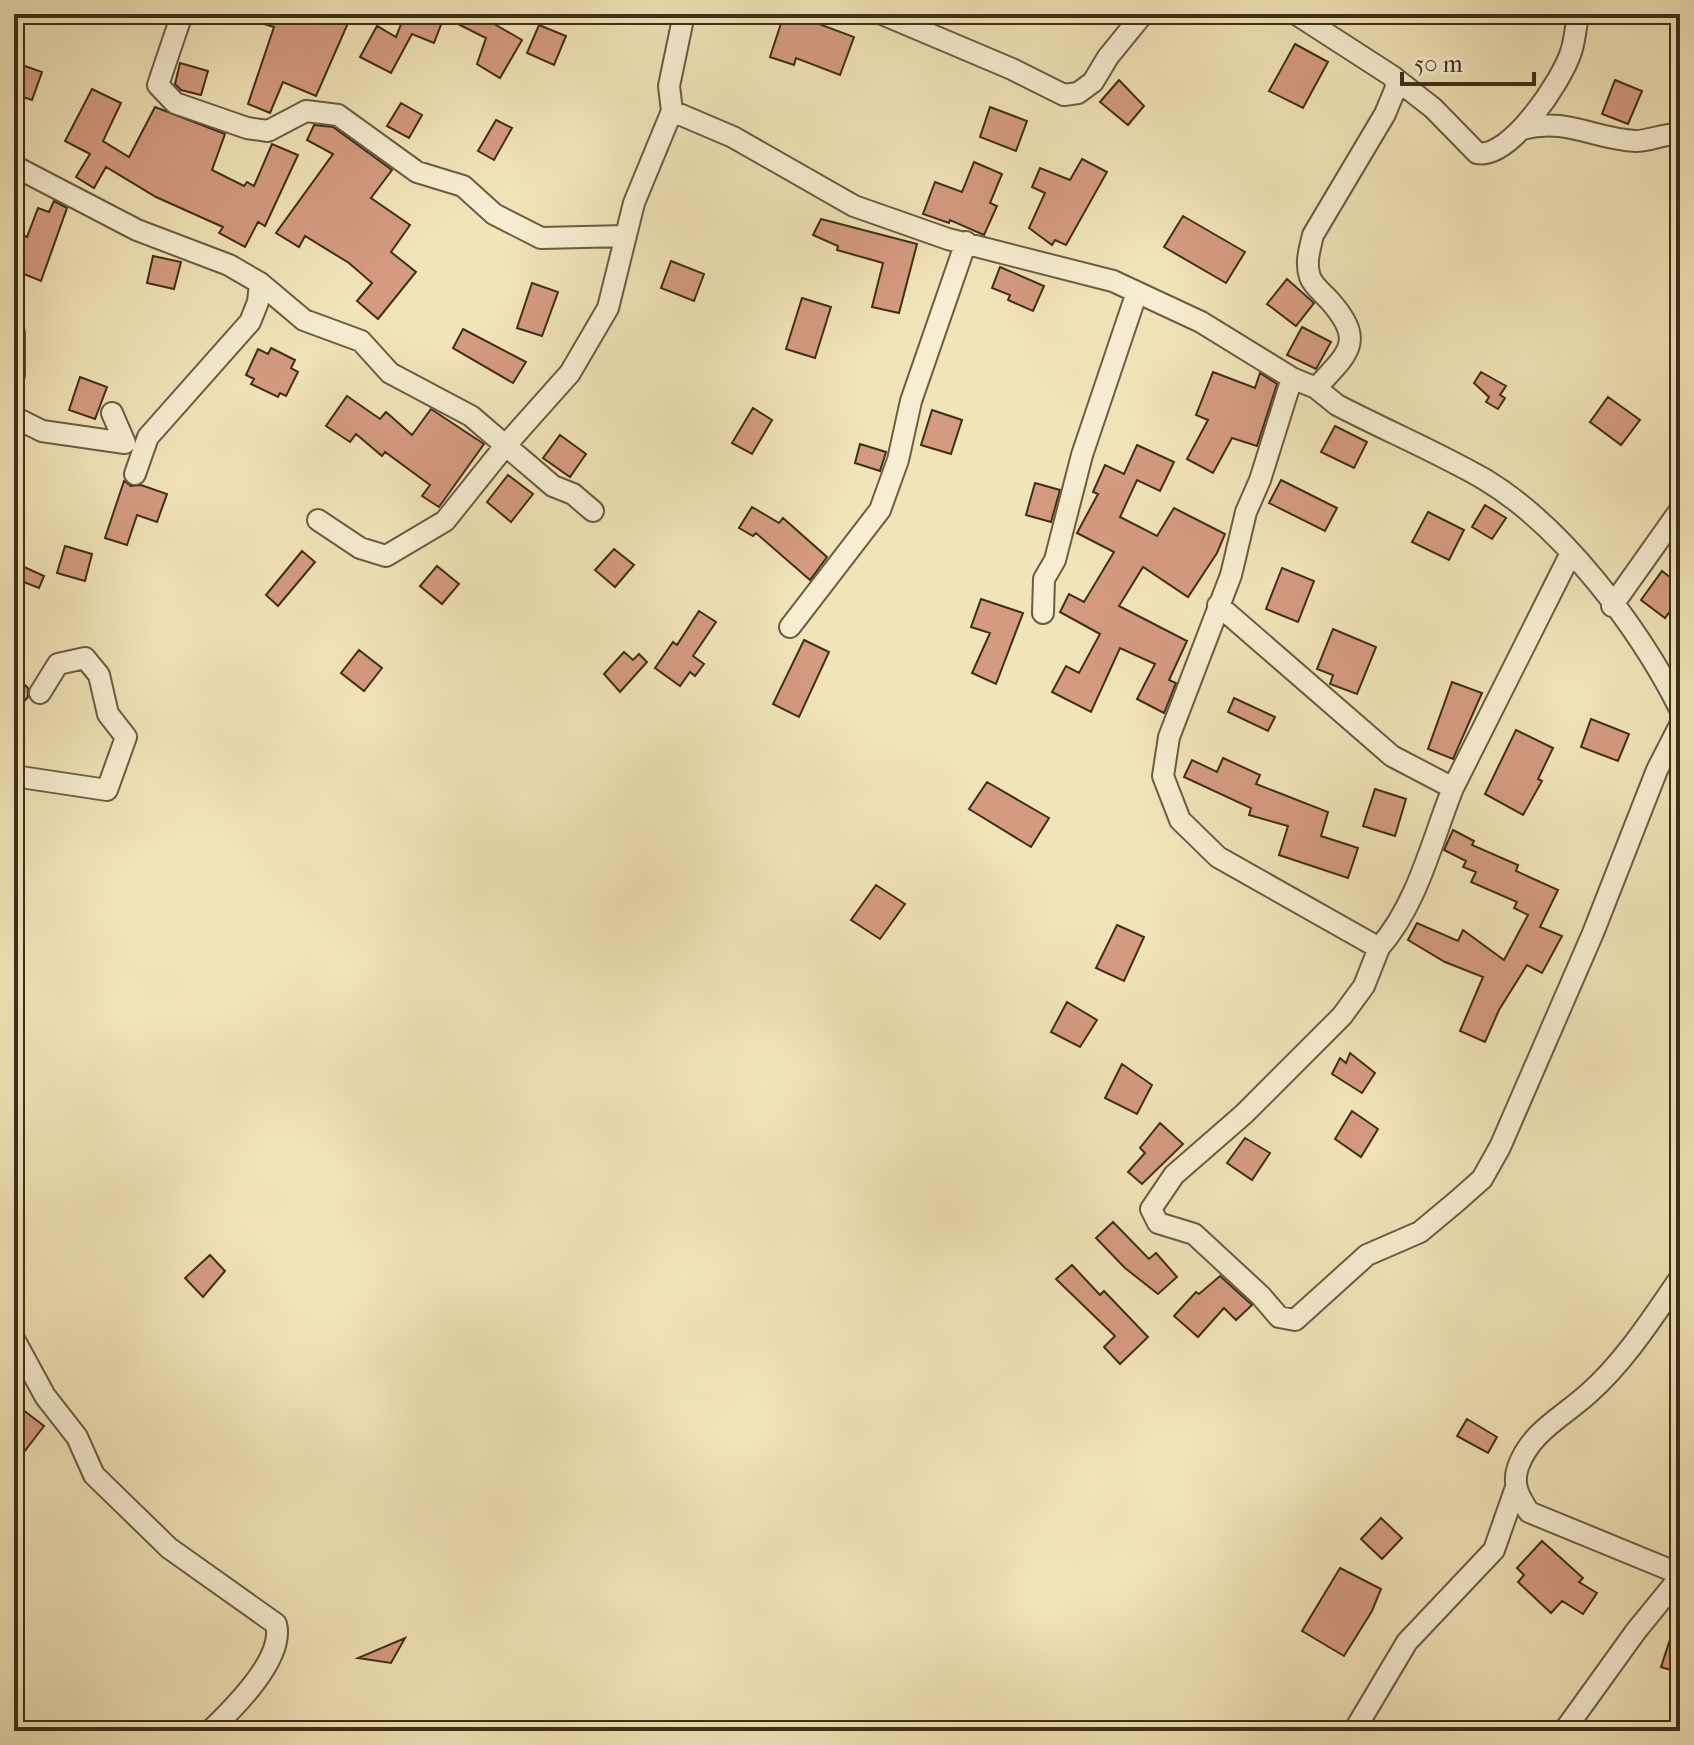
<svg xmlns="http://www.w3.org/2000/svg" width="1694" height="1745" font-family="'IM FELL French Canon',serif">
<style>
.building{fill:#d59b81;stroke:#3f2e1a;stroke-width:2}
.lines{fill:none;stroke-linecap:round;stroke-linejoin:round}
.minor-casing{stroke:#6c5c42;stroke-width:24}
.minor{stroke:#f7edd2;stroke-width:20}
</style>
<rect width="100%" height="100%" fill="#f2e4b9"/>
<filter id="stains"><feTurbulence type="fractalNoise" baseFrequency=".0025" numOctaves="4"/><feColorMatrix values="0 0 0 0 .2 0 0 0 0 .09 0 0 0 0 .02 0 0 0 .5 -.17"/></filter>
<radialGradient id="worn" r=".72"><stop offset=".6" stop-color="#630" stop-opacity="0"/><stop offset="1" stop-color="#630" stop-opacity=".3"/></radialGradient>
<path class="building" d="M242 14H352L316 96 283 82 270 113 248 104 274 27 241 17Z
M405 14H493L489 21 522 40 500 78 477 64 486 38 444 17 434 43 412 34 391 73 360 57 377 26 396 37Z
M784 14H810L808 20 854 37 840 75 796 58 794 65 770 57Z
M539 25 566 36 554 65 527 53Z
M1295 44 1328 62 1303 108 1269 91Z
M180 63 208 71 201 95 181 90 175 84Z
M22 65 42 72 32 100 14 94Z
M1119 80 1144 106 1128 125 1100 102Z
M1615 80 1642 91 1628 124 1602 114Z
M92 89 121 103 103 141 129 157 155 107 225 134 212 170 244 186 247 182 254 186 272 144 298 155 265 226 258 222 245 247 219 233 223 227 156 197 106 167 94 188 76 177 90 154 65 141Z
M401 103 422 115 409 138 387 126Z
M990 107 1027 121 1016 151 980 137Z
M496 120 512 128 494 160 478 151Z
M314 125 333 127 392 170 371 198 410 225 391 252 416 272 378 319 357 301 372 283 349 263 305 236 299 247 276 233 333 154 307 140Z
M1082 159 1107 172 1066 245 1055 240 1052 245 1029 228 1045 193 1032 187 1040 168 1070 180Z
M974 162 1002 174 990 203 997 206 984 235 950 220 949 223 923 214 935 182 962 192Z
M54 201 67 208 41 281 14 270V232L27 237 38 208 49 212Z
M1183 216 1245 252 1226 283 1164 247Z
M821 219 917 244 899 313 872 307 883 263 837 250 838 246 813 235Z
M153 256 181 262 174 289 147 283Z
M671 261 704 274 694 301 661 288Z
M1000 267 1044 286 1033 311 1008 300 1010 295 992 288Z
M1287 279 1314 303 1296 326 1267 304Z
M532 283 558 292 542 336 517 328Z
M802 298 831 307 815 358 786 349Z
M1302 327 1331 342 1316 369 1287 355Z
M463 329 526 362 513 383 453 348Z
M271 348 295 360 291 368 298 372 286 396 280 393 278 397 251 384 254 379 246 375 258 349 268 354Z
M1213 372 1255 388 1260 373 1277 384 1257 446 1232 438 1213 473 1187 459 1208 420 1196 415Z
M1481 372 1506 386 1500 395 1505 398 1498 409 1486 402 1489 397 1474 383Z
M80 377 107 387 95 419 69 410Z
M347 396 380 419 386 412 412 435 431 409 484 444 439 507 422 496 430 485 385 452 382 456 356 434 350 442 326 426Z
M1608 397 1640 420 1621 445 1590 422Z
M753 408 772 420 752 454 732 443Z
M932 410 962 420 951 454 921 445Z
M1335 426 1367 442 1354 468 1321 452Z
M560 435 586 454 570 477 543 458Z
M860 444 886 452 880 471 855 463Z
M1137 445 1174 462 1160 491 1137 480 1120 517 1157 536 1174 508 1225 534 1217 553 1188 597 1143 567 1119 606 1187 641 1169 680 1176 683 1164 713 1137 699 1155 664 1120 648 1091 712 1052 692 1066 666 1079 673 1100 634 1060 612 1069 594 1084 602 1114 552 1077 533 1098 494 1093 492 1105 465 1124 474Z
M508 475 533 494 511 522 487 502Z
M1281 480 1337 508 1325 531 1269 503Z
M124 481 131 486 141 485 167 494 157 522 137 515 127 545 105 538Z
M1035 483 1060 490 1051 522 1026 515Z
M1485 505 1506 518 1492 539 1472 527Z
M752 507 779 523 783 518 827 557 810 580 756 533 753 536 739 528Z
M1428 512 1464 530 1449 560 1412 542Z
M65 546 92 554 85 581 57 573Z
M614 549 634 565 615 587 595 570Z
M302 551 315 562 278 606 266 595Z
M22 566 44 576 39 588 16 579Z
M437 566 459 584 442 604 420 586Z
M1282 568 1314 581 1298 622 1266 609Z
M1662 571 1680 585V598L1665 618 1641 600Z
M981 599 1023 613 996 684 972 673 990 633 971 627Z
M699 611 716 622 693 656 704 664 695 676 690 672 680 686 655 668 673 642 677 645Z
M1333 629 1376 647 1357 694 1330 684 1333 675 1317 669Z
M804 640 829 652 799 717 773 704Z
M359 650 382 668 364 691 341 673Z
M624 652 633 660 639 654 647 662 620 692 604 674Z
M14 675 28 688V697L14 712Z
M1452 682 1482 693 1453 759 1428 749Z
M1234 698 1275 717 1268 731 1228 712Z
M1591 719 1629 734 1618 761 1581 747Z
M1516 730 1553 748 1538 779 1542 781 1523 815 1485 794Z
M1223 758 1260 775 1256 784 1328 812 1321 836 1358 848 1348 878 1279 855 1288 826 1249 815 1251 808 1184 777 1192 760 1217 772Z
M987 782 1049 818 1031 847 969 809Z
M1375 789 1406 799 1395 836 1363 826Z
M1453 830 1474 841 1472 845 1518 865 1516 871 1558 890 1540 927 1562 936 1542 973 1527 965 1499 1010 1485 1042 1460 1031 1483 977 1445 962 1408 940 1417 923 1458 941 1463 930 1504 960 1528 915 1514 908 1517 902 1471 882 1476 872 1463 867 1466 861 1444 850Z
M876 885 905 904 880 939 851 920Z
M1117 925 1144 937 1124 981 1096 968Z
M1067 1002 1097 1020 1080 1047 1051 1032Z
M1350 1053 1375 1073 1362 1093 1332 1074 1340 1058 1346 1063Z
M1122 1064 1152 1085 1137 1114 1105 1098Z
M1352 1111 1378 1129 1361 1157 1335 1139Z
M1160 1123 1183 1144 1142 1184 1128 1172 1145 1153 1140 1148Z
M1245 1138 1270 1153 1252 1180 1227 1163Z
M1113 1222 1149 1259 1156 1253 1177 1277 1158 1294 1125 1268 1096 1238Z
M210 1255 225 1271 203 1297 185 1278Z
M1072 1265 1100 1295 1104 1291 1148 1337 1120 1364 1104 1347 1115 1336 1056 1279Z
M1220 1276 1252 1305 1236 1320 1224 1308 1198 1337 1174 1316 1196 1292 1199 1294Z
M14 1403 44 1426 14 1465Z
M1467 1419 1497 1437 1488 1453 1457 1436Z
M1381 1518 1402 1538 1382 1559 1361 1539Z
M1542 1541 1583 1578 1579 1582 1597 1593 1583 1614 1562 1601 1551 1613 1518 1582 1524 1575 1517 1568Z
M1340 1568 1381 1589 1372 1611 1344 1656 1302 1631Z
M1677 1618 1680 1619V1673L1661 1667Z
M405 1638 391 1663 358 1658Z"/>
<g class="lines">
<defs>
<path id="minor" d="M182 14 158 85 175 103 247 128 268 131 306 111 338 115 417 172 463 186 494 214 541 238 626 236
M882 14 1012 69 1064 95 1078 93 1093 82 1108 57 1143 14
M1296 14 1392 76 1397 85 1385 114 1313 235C1310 248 1305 263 1310 277 1313 286 1324 294 1330 301 1366 342 1348 353 1316 388
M1392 76 1433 108 1477 153C1510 160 1562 80 1571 52 1575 40 1576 26 1578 14
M672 111 733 137 854 206 948 239 1113 281 1201 322 1292 378 1316 388 1337 405C1385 430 1437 452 1484 479 1563 526 1639 628 1680 709
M1522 129C1567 117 1593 139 1636 141 1650 141 1665 133 1680 134
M14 166 137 230 229 265 260 283 304 320 361 341 390 373 471 416 553 486 573 494 593 511
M14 333V375
M14 417 42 431 125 443 112 413
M135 474 148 437 250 322 258 302 260 283
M318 520 360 548 386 556 445 521 505 446 570 373 608 308 634 203 672 111 669 86 684 14
M1218 605 1392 756 1453 788C1431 843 1418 903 1379 948L1218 857 1180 820 1163 776 1169 737 1231 575 1246 512 1260 480 1292 378
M1612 606 1680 510
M1043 613 1044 579 1055 560 1082 455 1137 292
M790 627 880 510 898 460 911 401 966 242
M14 776 107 790 126 737 108 714 99 675 85 658 58 664 40 693
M1453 788 1570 555
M1379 948 1364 986 1342 1016 1244 1114 1174 1175 1151 1209 1158 1223 1194 1234 1261 1296 1279 1317 1295 1320 1367 1255 1420 1232 1456 1202 1482 1179 1500 1147 1593 933 1657 770 1680 725
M1680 1278C1653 1317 1625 1361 1589 1393 1563 1417 1531 1431 1518 1467 1512 1485 1519 1497 1529 1512L1680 1574
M14 1339 45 1396 77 1437 94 1475 169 1548 276 1624C285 1658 234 1708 210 1731
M1354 1731 1407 1642 1494 1550 1515 1490
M1564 1731 1636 1631 1680 1577"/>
</defs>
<use href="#minor" class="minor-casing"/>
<use href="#minor" class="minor"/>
</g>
<rect width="1694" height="1745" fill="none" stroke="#f2e4b9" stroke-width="48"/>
<rect x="16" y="16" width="1662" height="1713" fill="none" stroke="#3f2e1a" stroke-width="4"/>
<rect x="24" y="24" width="1646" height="1697" fill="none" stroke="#3f2e1a" stroke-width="2"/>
<path d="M1402 72v12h132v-12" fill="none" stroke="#3f2e1a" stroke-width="4"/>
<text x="1414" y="72" font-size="24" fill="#3f2e1a" stroke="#f7edd2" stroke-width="6" paint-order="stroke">50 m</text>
<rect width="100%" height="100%" filter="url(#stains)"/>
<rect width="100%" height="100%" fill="url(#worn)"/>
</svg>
